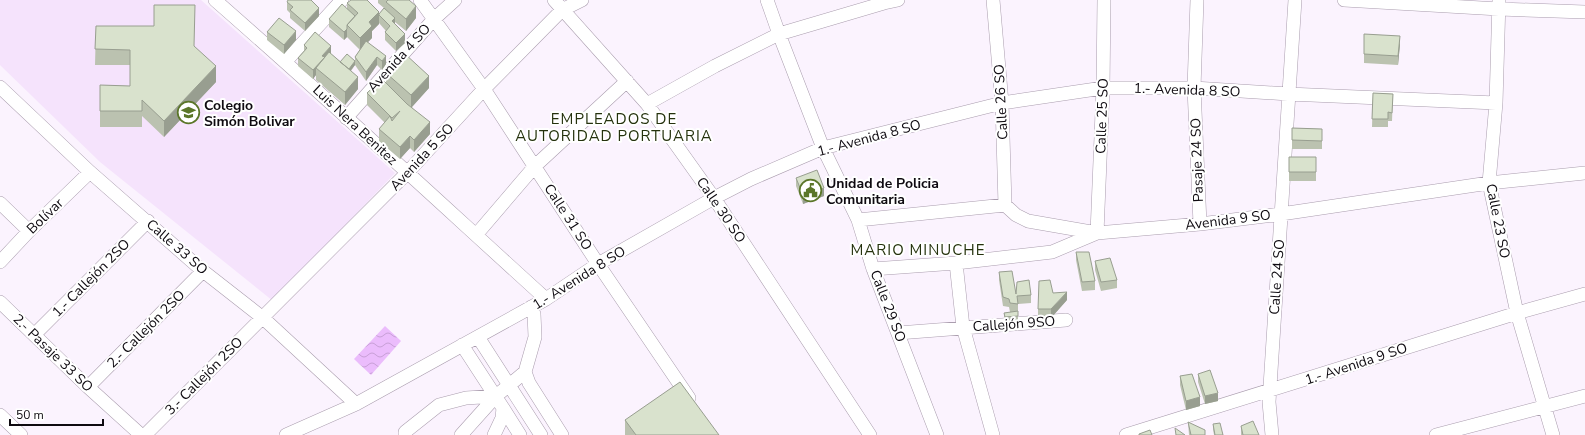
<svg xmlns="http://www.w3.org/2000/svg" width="1585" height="435" font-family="'Nunito Sans',sans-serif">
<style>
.built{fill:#f5e3fc}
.water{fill:url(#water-waves)}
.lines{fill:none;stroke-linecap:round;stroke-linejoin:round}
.minor-casing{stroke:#aa9dae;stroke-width:14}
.minor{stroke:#fff;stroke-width:13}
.wall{fill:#bbc2b0}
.shaded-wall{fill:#989e90}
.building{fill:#d9e2cd;stroke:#989e90;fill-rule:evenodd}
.labels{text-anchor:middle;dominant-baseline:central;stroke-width:4;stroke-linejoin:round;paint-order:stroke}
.street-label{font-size:14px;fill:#0e0a10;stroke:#fff}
.poi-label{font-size:14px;font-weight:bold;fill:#0e0a10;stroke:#fff;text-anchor:start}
.neighbourhood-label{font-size:15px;letter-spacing:1px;fill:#25320d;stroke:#fff}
</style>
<defs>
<pattern id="water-waves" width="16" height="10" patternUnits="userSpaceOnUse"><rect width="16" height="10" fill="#ebbcfc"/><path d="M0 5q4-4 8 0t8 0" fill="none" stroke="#c8a0d7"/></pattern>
</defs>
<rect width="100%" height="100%" fill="#fbf3fe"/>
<path class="built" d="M0 0H201L395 173 273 301 100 162 0 65Z"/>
<path class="water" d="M385 326 401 341 371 375 354 359Z"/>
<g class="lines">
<defs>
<path id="minor" d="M215 0C327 98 436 199 546 299
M420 0 484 89 598 264 689 398
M554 0 647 104 714 198 870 435
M767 0 779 34 823 148 858 220 873 269 937 435
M993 0 1002 103 1005 205
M1197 0 1194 88 1200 224
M1344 0 1499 9 1585 12
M1499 0 1496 103 1489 183 1517 313 1553 435
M286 61 342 0
M0 87 90 172 203 271 263 318 356 404
M647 104 715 66 779 34 884 3 898 0
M346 118 434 19 455 0
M0 203 29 231
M858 220 1005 205 1016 215 1028 221 1097 233 1103 88 1104 0
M476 235 535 166 627 81
M0 262 29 231 90 172
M956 263 963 327 993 435
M873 269 956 263 1052 252 1097 233 1200 224 1281 214 1489 183 1585 173
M0 302 88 387 141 435
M531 307 534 314 535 337 525 372 529 383 562 435
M898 333 1066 320
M34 335 148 221
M478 337 541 435
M462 345 503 408 502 418 494 435
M88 387 203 271
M503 408 520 435
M0 415 21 435
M145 435 407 173 484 89 562 10 582 0
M286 435 356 404 546 299 598 264 714 198 751 179 823 148 1002 103 1103 88H1194L1288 94 1496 103
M405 435V432L439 405 466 398 496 396
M461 435 496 396 525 372
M1126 435 1517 313 1585 294
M1272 435 1269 402 1295 0
M1436 435 1585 396"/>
</defs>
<use href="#minor" class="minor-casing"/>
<use href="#minor" class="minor"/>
</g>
<path class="wall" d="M378 0H409L416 18 406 31 395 22V25L405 43 396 51 385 40V32L386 31 379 23V24L372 31V38L368 42 386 64 382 70 377 65 366 81 355 65V57L360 50 347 37 344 40 329 27V19L347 9V3L379 14 384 8 378 3Z
M287 2 319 16 305 31 290 18V13L287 10Z
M96 26 194 46 216 82 164 137 142 116V127H100V85L130 86V65H95Z
M267 32 296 40 284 54 267 40Z
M1364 34 1400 44 1398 65 1364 63Z
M304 45 331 54 340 62 355 65 351 71 358 89 345 105 316 80V75L313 79 298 66V58L304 51Z
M386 73 429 88 412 107 430 134 414 152 410 148 400 159 379 141V129L385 123 367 105V93L386 83Z
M1373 93 1393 94 1392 121H1388V127H1372Z
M1292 128 1322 129V149H1292Z
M1289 157H1316V181H1289Z
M796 178 824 196 803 204 796 186Z
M1076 252 1095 281V290L1082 291 1076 260Z
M1095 261 1117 280V288L1101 291 1095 270Z
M999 272 1016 294 1031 295V303L1018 304V320L1005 321 1004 317V313L1012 312H1010L1009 307 1003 306 999 280Z
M1067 300 1051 318H1038V309Z
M1198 374 1218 401 1205 404 1198 382Z
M1180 376 1200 406 1186 410 1180 385Z
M625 420 719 435H625Z
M1188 422 1205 435H1189Z
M1213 424 1223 435H1214L1213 429Z
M1241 426 1259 435H1241Z"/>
<path class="shaded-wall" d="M416 6V18L406 31V19Z
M319 8V16L305 31V23Z
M379 12V24L372 31V38L360 50V38L369 22Z
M395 18V26L392 21Z
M347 29V37L344 40V32Z
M296 31V40L284 54V45Z
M405 34V43L396 51V43Z
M1400 36V44L1398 65V56Z
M331 46V55L316 68V75L313 79V70L322 56Z
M386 56V64L382 70V61Z
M377 57V65L366 81V72Z
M355 61V65L347 75V71Z
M216 66V82L164 137V121Z
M429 76V88L411 108V95Z
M358 77V89L345 105V92Z
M430 122V134L414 152V140Z
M410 136V148L400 159V147Z
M824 188V196L803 204V195Z
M1067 292V300L1051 318V309Z
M1218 393V401L1205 404V396Z
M1200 397V406L1186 410V401Z"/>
<path class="building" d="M288 0H311L319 8 305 23 290 10 293 7 287 2Z
M351 0H367L379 12 369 22 372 26 360 38 347 25 358 13 347 3Z
M388 0H409L416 6 406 19 386 2Z
M342 4 355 16 347 25V29L344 32 329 19Z
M154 5H195L194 46 216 66 164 121 142 100V111H100V85L130 86V50L95 49 96 26H154Z
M384 8 395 18 392 21 405 34 396 43 385 32 390 26 379 15V14Z
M279 18 296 31 284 45 267 32Z
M315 32 331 46 322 56 325 57 313 70 298 58 307 48 304 45Z
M1364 34 1400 36 1398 56 1364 54Z
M366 41 386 56 382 61 377 57 366 72 355 57Z
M329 52 358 77 345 92 316 68Z
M404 53 429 76 411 95 386 73Z
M347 54 355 61 349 69 340 62Z
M382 79 407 104 430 122 414 140 410 136 400 147 379 129 390 116 367 93ZM400 111 392 121 390 116 392 118Z
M1373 93 1393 94 1392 113 1388 112V119H1372Z
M1292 128 1322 129V141L1292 140Z
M1289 157H1316V172H1289Z
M817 170 824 188 803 195 796 178Z
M1076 252H1089L1095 281 1082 282Z
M1110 258 1117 280 1101 282 1095 261Z
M1012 271 1016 294 1017 282 1029 280 1031 295 1017 296 1018 304 1010 303 1009 299 1003 297 999 272Z
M1050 280 1053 293 1067 292 1051 309H1038L1039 281Z
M1018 311V316L1005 317 1004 313Z
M1210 370 1218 393 1205 396 1198 374Z
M1192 374 1200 397 1186 401 1180 376Z
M680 382 719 435H636L625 420Z
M1253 421 1259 435H1243L1241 426Z
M1188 422 1205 430V435H1191Z
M1220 423 1223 435H1215L1213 424Z
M1175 428 1185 435H1176Z
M1150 430 1152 435H1139V434Z"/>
<defs>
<symbol id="school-ring" viewBox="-11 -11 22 22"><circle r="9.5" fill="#fff" stroke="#5b7629" stroke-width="1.5"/><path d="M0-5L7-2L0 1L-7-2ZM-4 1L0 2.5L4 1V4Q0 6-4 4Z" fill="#5b7629"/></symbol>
<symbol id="civic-ring" viewBox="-11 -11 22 22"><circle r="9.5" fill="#fff" stroke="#5b7629" stroke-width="1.5"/><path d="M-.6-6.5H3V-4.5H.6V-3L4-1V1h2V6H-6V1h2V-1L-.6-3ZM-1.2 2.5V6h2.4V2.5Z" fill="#5b7629"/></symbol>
</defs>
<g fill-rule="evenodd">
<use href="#school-ring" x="176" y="100" width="25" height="25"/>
<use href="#civic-ring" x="798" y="178" width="25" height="25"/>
</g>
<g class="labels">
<g class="street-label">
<text transform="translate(399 58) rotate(-48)">Avenida 4 SO</text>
<text transform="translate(1187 90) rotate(2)">1.- Avenida 8 SO</text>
<text transform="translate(1001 102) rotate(-93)">Calle 26 SO</text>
<text transform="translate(1102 116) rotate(-88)">Calle 25 SO</text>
<text transform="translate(355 125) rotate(43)">Luis Nera Benitez</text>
<text transform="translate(869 138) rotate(-15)">1.- Avenida 8 SO</text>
<text transform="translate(422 157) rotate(-47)">Avenida 5 SO</text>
<text transform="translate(1197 160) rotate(-92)">Pasaje 24 SO</text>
<text transform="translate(721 210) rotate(56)">Calle 30 SO</text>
<text transform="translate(45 216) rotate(-44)">Bolívar</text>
<text transform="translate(568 217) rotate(57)">Calle 31 SO</text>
<text transform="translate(1228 220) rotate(-7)">Avenida 9 SO</text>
<text transform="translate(1498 221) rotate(79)">Calle 23 SO</text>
<text transform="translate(177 247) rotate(41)">Calle 33 SO</text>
<text transform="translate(1277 277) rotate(-86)">Calle 24 SO</text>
<text transform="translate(91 278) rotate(-45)">1.- Callejón 2SO</text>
<text transform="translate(579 278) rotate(-32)">1.- Avenida 8 SO</text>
<text transform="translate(888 306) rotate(69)">Calle 29 SO</text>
<text transform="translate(1014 324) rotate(-4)">Callejón 9SO</text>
<text transform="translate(146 329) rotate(-45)">2.- Callejón 2SO</text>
<text transform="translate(53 353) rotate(44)">2.- Pasaje 33 SO</text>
<text transform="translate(1356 364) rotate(-18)">1.- Avenida 9 SO</text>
<text transform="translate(204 376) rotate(-45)">3.- Callejón 2SO</text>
</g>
<g class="poi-label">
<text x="204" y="105">Colegio<tspan x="204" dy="16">Simón Bolivar</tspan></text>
<text x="826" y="183">Unidad de Policia<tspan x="826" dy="16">Comunitaria</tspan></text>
</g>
<g class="neighbourhood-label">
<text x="614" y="119">EMPLEADOS DE<tspan x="614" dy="17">AUTORIDAD PORTUARIA</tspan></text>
<text x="918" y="250">MARIO MINUCHE</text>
</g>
</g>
<path d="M10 419v6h93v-6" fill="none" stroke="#0e0a10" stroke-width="2"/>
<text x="16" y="419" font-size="12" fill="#0e0a10" stroke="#ffffff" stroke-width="3" paint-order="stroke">50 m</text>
</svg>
